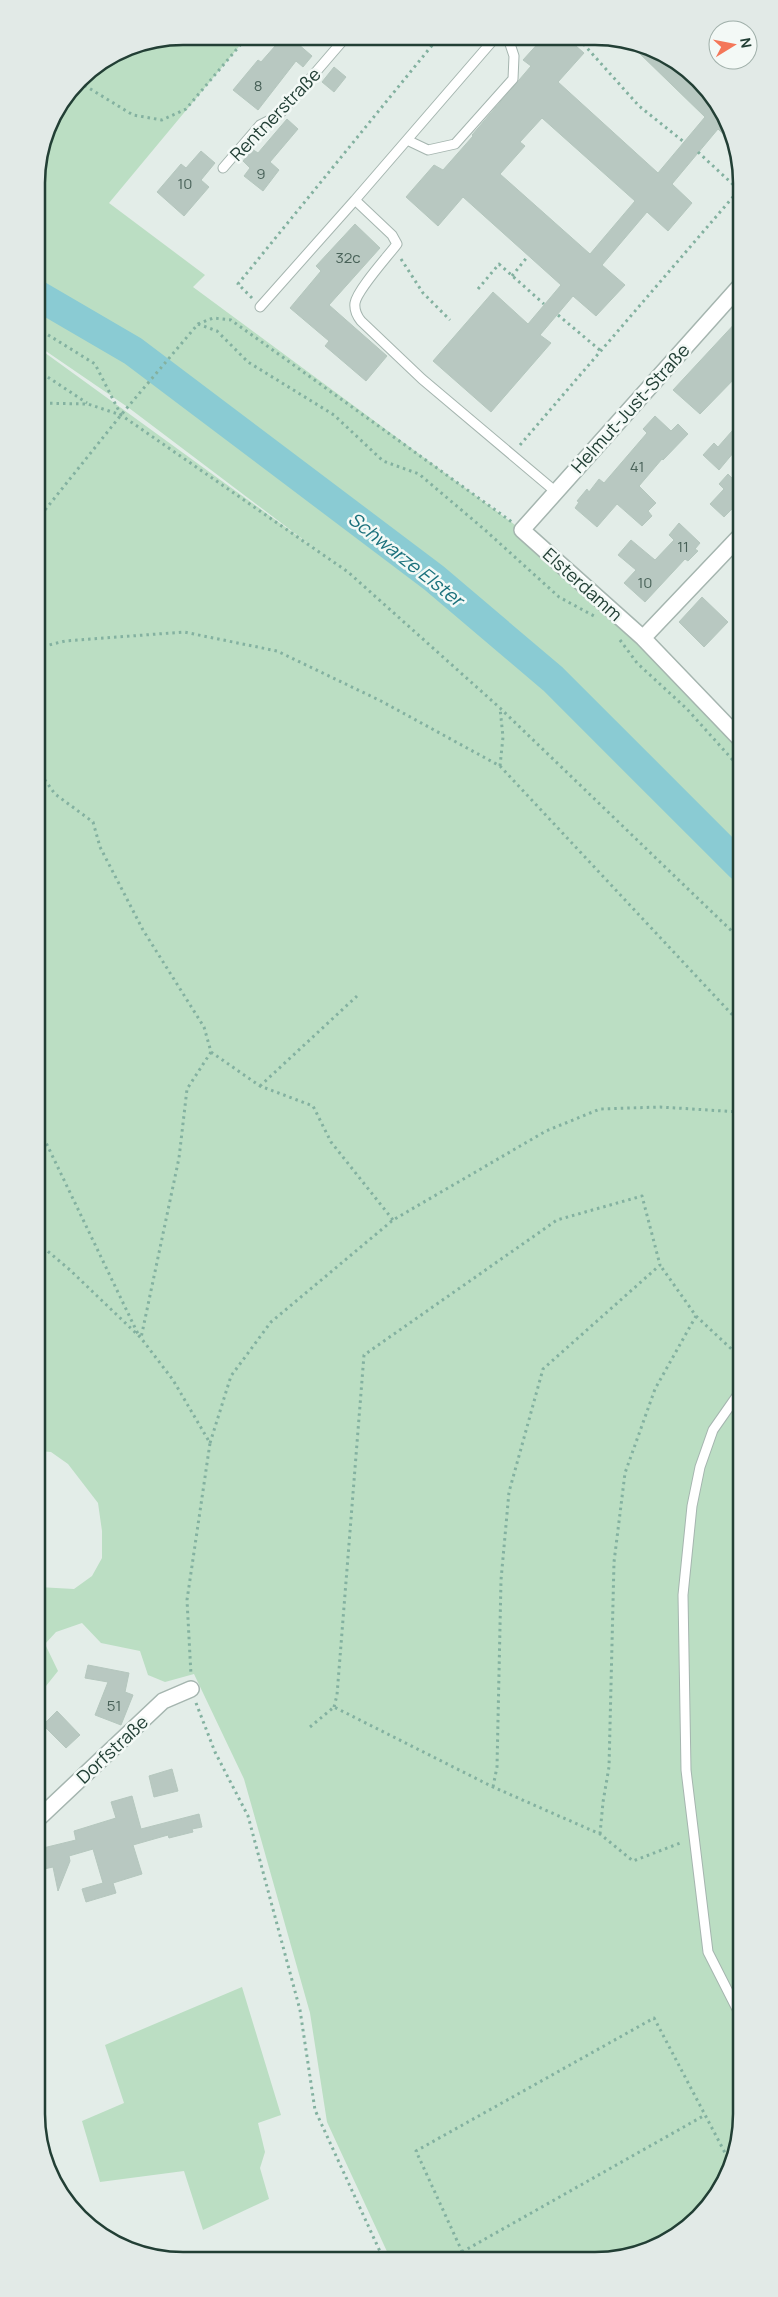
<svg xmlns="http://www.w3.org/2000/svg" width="778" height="2297" font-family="Manrope,sans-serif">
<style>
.green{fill:#bbdec3}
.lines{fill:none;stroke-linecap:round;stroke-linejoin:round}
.river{stroke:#8acbd3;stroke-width:30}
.building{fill:#b8c8c1;stroke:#b5c7be;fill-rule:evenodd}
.service-casing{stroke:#a5b5af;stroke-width:11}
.minor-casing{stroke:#a5b5af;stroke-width:18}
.path{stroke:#83b1a0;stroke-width:3;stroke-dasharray:2.5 4;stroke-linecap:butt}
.service{stroke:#fff;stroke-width:9}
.minor{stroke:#fff;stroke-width:15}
.labels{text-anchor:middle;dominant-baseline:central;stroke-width:5;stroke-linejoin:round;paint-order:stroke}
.number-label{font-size:15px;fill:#486158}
.street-label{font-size:18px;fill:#223f35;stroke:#f3f9f6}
.water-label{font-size:19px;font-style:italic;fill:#1b717c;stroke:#f3f9f6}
.rim{fill:none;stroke:#223f35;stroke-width:2.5}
</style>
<rect width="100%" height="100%" fill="#e3ede8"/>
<path class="green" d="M183 36 247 37 109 203 205 275 193 287 522 530 740 739 741 2124 730 2171 705 2211 668 2241 624 2258H390L327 2122 310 2013 244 1779 194 1674 165 1682 148 1675 140 1651 101 1643 82 1623 56 1632 45 1644 58 1671 42 1691 38 1687V1587L74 1589 92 1576 102 1558V1531L98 1503 68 1464 51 1452 38 1451 37 347 317 550 129 408 37 345V173L51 118 86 73 127 47Z
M242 1987 281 2115 258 2123 265 2152 260 2168 269 2199 203 2230 184 2171 100 2182 82 2121 124 2103 105 2045Z"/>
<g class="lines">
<path class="river" d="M37 295 133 351 434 578 553 679 740 866"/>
</g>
<path class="building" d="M283 37H290L312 56 303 67 296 61 258 110 233 90 258 60 261 62Z
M542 39H568L584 53 558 82 658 173 705 117 636 50 638 46 699 79 729 136 727 138 718 129 672 184 692 203 668 231 647 212 602 265 625 285 596 316 573 296 540 335 551 343 491 412 433 361 493 292 528 324 561 285 463 197 438 226 406 197 434 165 443 170 473 136 472 135 531 66 523 60ZM542 118 635 201 590 254 500 174 525 146 520 142Z
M334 67 346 77 334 92 322 82Z
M287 119 298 129 270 162 279 170 263 191 244 176 250 168 243 161 252 149 258 153Z
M201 151 215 163 201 180 209 187 184 216 157 192 181 164 186 168Z
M355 224 380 248 329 305 387 356 366 381 325 346 329 341 290 308 321 271 316 266Z
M739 319V374L700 414 673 390Z
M655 416 671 431 678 424 688 434 663 460 662 459 639 486 656 503 648 511 652 516 642 526 617 504 597 527 575 508 579 502 577 501 587 489 589 492 599 479 604 483 647 433 643 429Z
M739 423V446L719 470 703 455 714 443 718 447Z
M739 473V502L724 517 710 504 724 489 719 484 728 474 733 479Z
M679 523 700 543 695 549 698 551 688 561 685 559 645 602 624 583 636 570 618 555 631 540 655 560 674 540 669 535Z
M702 597 728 622 704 647 679 622Z
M88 1665 129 1673 125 1692 133 1695 121 1725 95 1715 108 1682 85 1678Z
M57 1711 80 1735 66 1748 43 1725Z
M172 1769 178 1791 154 1797 149 1776Z
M132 1796 141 1829 199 1814 202 1827 192 1829 193 1832 169 1838 168 1835 133 1845 142 1874 113 1883 116 1893 86 1902 82 1889 103 1883 93 1849 69 1856 70 1861 58 1891 53 1867 44 1869 39 1849 76 1840 74 1831 116 1818 111 1802Z"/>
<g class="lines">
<defs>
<path id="service" d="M495 38 355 200 392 235 397 244C388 256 357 290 355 303 354 311 357 316 361 321L422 379 556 492
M407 140 428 150 455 144 513 79 514 56 508 38
M223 168 260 125 278 116 346 37
M260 307 355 200
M741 1390 713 1430 700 1467 692 1506 683 1595 686 1770 708 1952 741 2017"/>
<path id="minor" d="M739 287 522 530 643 638 740 739
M643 638 739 537
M39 1818 163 1701 191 1689"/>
</defs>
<use href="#service" class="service-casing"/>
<use href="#minor" class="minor-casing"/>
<path class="path" d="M579 39 639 106 684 142
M79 82 133 115 162 120 186 109 247 37
M698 152 739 190
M401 259 423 293 450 320
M512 276 528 256
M478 289 499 264 544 304
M252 298 238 284 438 38
M558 315 601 351
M198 324 217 331 248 362 334 415 383 461 419 474 485 530 559 597 594 616
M37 328 95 364 121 415
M37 370 87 403
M37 403 88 404 121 415 348 572 500 708 740 939
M520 445 739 190
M37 520 121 415 198 324 213 318 231 320 512 522
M620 640 637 663 687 709 740 768
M37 648 65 641 184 632 277 651 381 701 500 766 740 1023
M500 766 503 737 500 708
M37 769 55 794 93 822 100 847 143 930 204 1027 211 1052 187 1089 179 1158 141 1338
M211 1052 260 1086 313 1106 331 1142 393 1220
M260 1086 357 996
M38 1126 139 1336
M38 1243 70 1270 141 1338 173 1380 210 1443 187 1600 191 1675
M696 1316 740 1357
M210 1443 231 1376 271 1322 393 1220 546 1131 600 1109 660 1107 740 1112
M196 1703 215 1752 248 1816 300 2010 315 2110 383 2258
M334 1707 337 1695 364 1355 557 1220 642 1196 660 1265 543 1369 509 1492 501 1580 497 1767 493 1787
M310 1727 334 1707 493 1787 600 1834 633 1861 683 1842
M600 1834 603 1802 609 1767 614 1562 625 1473 655 1389 696 1316 660 1265
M462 2252 705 2115
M465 2258 416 2151 654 2018 732 2166"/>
<use href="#service" class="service"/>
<use href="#minor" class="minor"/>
</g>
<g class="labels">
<g class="number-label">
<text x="258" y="85">8</text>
<text x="261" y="173">9</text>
<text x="185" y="183">10</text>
<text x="348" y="257">32c</text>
<text x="637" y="466">41</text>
<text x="683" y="546">11</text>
<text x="645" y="582">10</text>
<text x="114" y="1705">51</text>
</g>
<g class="street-label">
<text transform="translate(275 114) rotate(-46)">Rentnerstraße</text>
<text transform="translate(630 408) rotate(-48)">Helmut-Just-Straße</text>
<text transform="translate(583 584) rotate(42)">Elsterdamm</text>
<text transform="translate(112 1749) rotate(-43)">Dorfstraße</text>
</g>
<g class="water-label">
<text transform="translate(406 559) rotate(38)">Schwarze Elster</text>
</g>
</g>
<path d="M0 0H778V2297H0ZM183 45H595A138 138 0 0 1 733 183V2114A138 138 0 0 1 595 2252H183A138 138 0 0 1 45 2114V183A138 138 0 0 1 183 45Z" fill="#e2eae7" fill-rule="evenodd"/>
<path class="rim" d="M183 45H595A138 138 0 0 1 733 183V2114A138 138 0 0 1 595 2252H183A138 138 0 0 1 45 2114V183A138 138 0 0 1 183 45Z"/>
<g transform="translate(733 45) rotate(80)"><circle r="24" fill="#f3f9f6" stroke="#9fafa9"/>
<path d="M0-4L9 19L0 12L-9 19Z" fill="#f47759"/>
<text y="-8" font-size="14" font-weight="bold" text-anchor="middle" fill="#223f35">N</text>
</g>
</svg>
